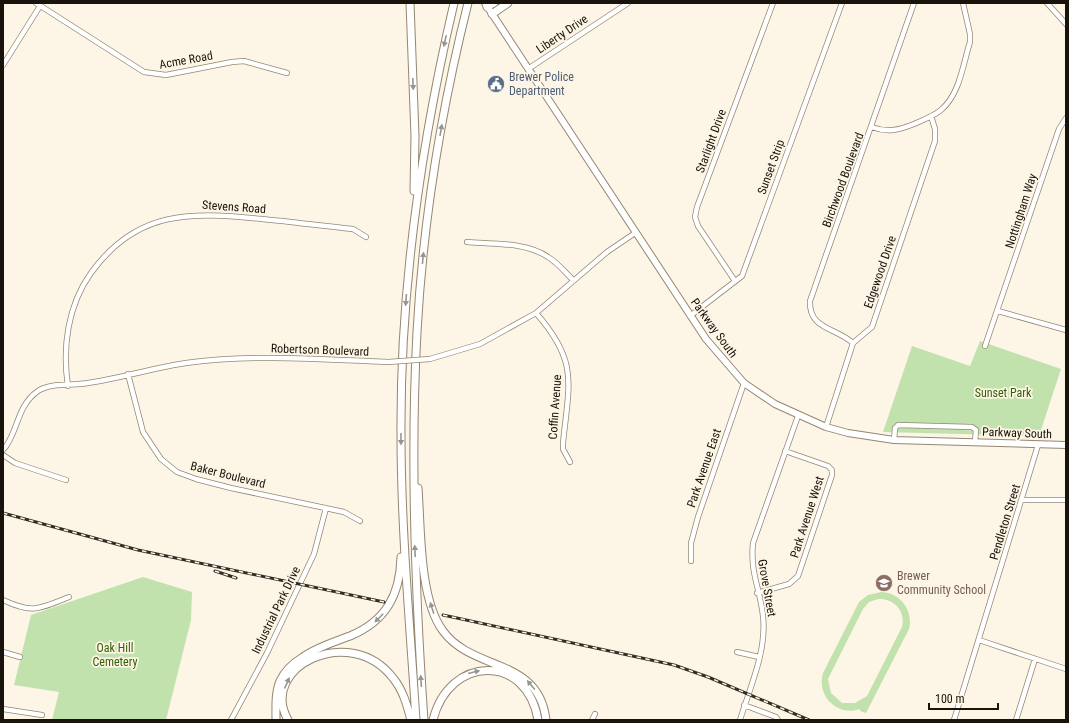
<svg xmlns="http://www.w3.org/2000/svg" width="1069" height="723" font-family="'Roboto Condensed',sans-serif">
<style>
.green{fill:#c2e2ad;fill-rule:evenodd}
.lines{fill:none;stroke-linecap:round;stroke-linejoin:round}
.minor-casing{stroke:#948771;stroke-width:6}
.major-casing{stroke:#948771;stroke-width:8}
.highway-casing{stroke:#948771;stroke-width:9}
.minor{stroke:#fff;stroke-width:4.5}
.major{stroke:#fff;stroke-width:6}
.highway{stroke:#fff;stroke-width:7}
.rail-casing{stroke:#322d24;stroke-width:3}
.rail{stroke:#fdf5e6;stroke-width:1.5;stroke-dasharray:4.5;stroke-linecap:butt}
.minor-bridge-casing{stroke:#948771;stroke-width:6;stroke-linecap:butt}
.minor-bridge{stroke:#fff;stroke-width:4.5}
.oneway{fill:#979591}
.labels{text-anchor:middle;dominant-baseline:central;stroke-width:3.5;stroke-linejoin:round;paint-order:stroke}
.street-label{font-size:12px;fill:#18140b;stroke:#fdf5e6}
.service-label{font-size:12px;fill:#4e5e75;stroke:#fdf5e6;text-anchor:start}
.park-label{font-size:12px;fill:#345f00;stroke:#fdf5e6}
.education-label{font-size:12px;fill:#785e54;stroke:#fdf5e6;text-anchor:start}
</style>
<rect width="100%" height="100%" fill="#fdf5e6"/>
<path class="green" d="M980 341 1061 369 1039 436 883 432 912 346 970 366Z
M143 577 192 592 191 620 166 720H52L59 692 14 685 31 615Z
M881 592C900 592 914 611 909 629L866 713 860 711V709C838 717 816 696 823 673L859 602 868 595ZM878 599C894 598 906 611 902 627L867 696 855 703H842L831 693 828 679 863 609 869 602Z"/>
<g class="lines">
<defs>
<path id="minor" d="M36 3 144 72 166 75 232 62 244 61 287 73
M1047 3 1066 24
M3 65 40 6
M528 69 628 3
M872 127C887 133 899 130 914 124 923 120 934 116 941 110 960 94 963 64 970 42V34L963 3
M467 242C492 244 526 242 548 257 558 263 565 272 573 280
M735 281 698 226 695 217 697 207 773 3
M998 311 1066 330
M536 313C579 362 569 383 563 443V449L570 462
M690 316 742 276 842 3
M853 343C834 327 809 329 810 301L914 3
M985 346 1059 129 1066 118
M430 359 480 344 536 313 607 252 635 233
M128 374 143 432 161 459 177 472 196 479 231 488 344 512 360 521
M68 386C62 347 68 305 91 273 137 209 192 212 262 219 293 222 323 226 353 229L366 237
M826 427 853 343 872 327 935 141V129L931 116
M894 440 895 428 898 425 972 427 976 430 975 442
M3 450C18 434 16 406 38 391 51 382 73 386 88 383 121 378 153 368 186 363 253 354 320 359 388 362
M3 455 15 463 66 480
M1023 500H1066
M691 561V543L698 517 744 383
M757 593 789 584 798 576 832 475V470L828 466 785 451
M3 600C33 614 39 609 69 597
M979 640 1066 669
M3 652 20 657
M737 652 759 657
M744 705 776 717 778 720
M3 709 42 715
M231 720 267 653 314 554 326 508
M592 720 595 714
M740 720C750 687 767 651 763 616 760 588 750 574 753 543L798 416
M954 720 1038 445
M1016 720 1035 659"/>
<path id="major" d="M485 3 706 339 744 383 775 404 826 427 848 433 894 440 1066 445"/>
<path id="highway" d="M410 3 415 136 414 191
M487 7 494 3
M492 14 508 3
M418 488C421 528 419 599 443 631 473 672 539 657 546 720
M276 720C276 707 275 693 280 681 285 670 293 663 303 657 317 647 334 642 350 636 386 621 400 595 401 557
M288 720C258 667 350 622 393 678 403 690 407 705 411 720
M416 720C410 625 401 529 401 434 400 289 421 144 454 3
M424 720C415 591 410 462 417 332 423 221 441 111 468 3
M433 720C449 655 527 653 538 720"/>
</defs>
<use href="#minor" class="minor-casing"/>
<use href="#major" class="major-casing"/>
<use href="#highway" class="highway-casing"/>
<use href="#minor" class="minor"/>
<use href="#major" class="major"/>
<use href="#highway" class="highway"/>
<defs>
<path id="rail" d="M3 513 138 550 384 602
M215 571 236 578
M443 615 674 665 708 677 809 720"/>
</defs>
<use href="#rail" class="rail-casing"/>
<use href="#rail" class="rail"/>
<defs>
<path id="minor-bridge" d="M388 362 430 359"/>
</defs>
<use href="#minor-bridge" class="minor-bridge-casing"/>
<use href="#minor-bridge" class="minor-bridge"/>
</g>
<defs><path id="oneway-solid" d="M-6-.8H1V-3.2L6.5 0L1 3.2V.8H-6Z"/></defs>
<g class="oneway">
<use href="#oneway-solid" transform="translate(445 41) rotate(102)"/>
<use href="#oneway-solid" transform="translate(413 84) rotate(88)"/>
<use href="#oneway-solid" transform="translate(441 130) rotate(-80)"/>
<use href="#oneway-solid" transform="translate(423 258) rotate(-84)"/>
<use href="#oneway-solid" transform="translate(406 300) rotate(94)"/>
<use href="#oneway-solid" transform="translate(401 439) rotate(90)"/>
<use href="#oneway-solid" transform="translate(415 551) rotate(-92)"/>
<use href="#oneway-solid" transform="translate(432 608) rotate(-108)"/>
<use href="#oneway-solid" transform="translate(379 618) rotate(135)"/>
<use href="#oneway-solid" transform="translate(474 672) rotate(-14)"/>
<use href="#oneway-solid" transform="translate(421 681) rotate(-94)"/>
<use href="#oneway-solid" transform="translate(287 683) rotate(-66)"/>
<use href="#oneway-solid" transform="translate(531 685) rotate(-130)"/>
</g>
<defs>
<symbol id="civic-disc" viewBox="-11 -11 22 22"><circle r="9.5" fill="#5c6f8a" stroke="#fdf5e6"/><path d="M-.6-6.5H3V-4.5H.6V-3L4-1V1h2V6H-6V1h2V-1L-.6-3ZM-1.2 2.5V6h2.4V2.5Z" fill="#fff"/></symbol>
<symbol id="school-disc" viewBox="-11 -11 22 22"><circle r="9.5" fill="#8d6e63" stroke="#fdf5e6"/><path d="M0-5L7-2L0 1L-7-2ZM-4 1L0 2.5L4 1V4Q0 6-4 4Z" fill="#fff"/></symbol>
</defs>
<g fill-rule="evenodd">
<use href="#civic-disc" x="486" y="74" width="20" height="20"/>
<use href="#school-disc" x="874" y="573" width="20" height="20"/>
</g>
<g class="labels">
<g class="street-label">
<text transform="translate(562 34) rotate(-34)">Liberty Drive</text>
<text transform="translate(186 60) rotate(-10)">Acme Road</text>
<text transform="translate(711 141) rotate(-70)">Starlight Drive</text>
<text transform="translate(771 167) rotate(-70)">Sunset Strip</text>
<text transform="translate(843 180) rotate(-70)">Birchwood Boulevard</text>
<text transform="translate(234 207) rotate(4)">Stevens Road</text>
<text transform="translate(1021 211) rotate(-72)">Nottingham Way</text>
<text transform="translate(880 272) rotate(-71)">Edgewood Drive</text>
<text transform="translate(714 328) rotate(54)">Parkway South</text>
<text transform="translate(320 350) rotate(2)">Robertson Boulevard</text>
<text transform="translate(555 407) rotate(-86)">Coffin Avenue</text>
<text transform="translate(1017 433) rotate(2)">Parkway South</text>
<text transform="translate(704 468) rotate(-71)">Park Avenue East</text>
<text transform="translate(228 475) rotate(14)">Baker Boulevard</text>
<text transform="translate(807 517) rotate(-72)">Park Avenue West</text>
<text transform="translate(1005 522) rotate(-73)">Pendleton Street</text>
<text transform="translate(767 588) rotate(80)">Grove Street</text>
<text transform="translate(276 610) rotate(-64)">Industrial Park Drive</text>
</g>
<g class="service-label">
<text x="509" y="77">Brewer Police<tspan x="509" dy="14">Department</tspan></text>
</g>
<g class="park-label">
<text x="1003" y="393">Sunset Park</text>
<text x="115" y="648">Oak Hill<tspan x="115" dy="14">Cemetery</tspan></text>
</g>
<g class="education-label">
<text x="897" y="576">Brewer<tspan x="897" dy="14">Community School</tspan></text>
</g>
</g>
<rect width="1069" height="723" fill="none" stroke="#18140b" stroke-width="8"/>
<path d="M929 703v6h69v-6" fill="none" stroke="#18140b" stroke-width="2"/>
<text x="935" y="703" font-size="12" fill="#18140b" stroke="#fdf5e6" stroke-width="3" paint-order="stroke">100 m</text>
</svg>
